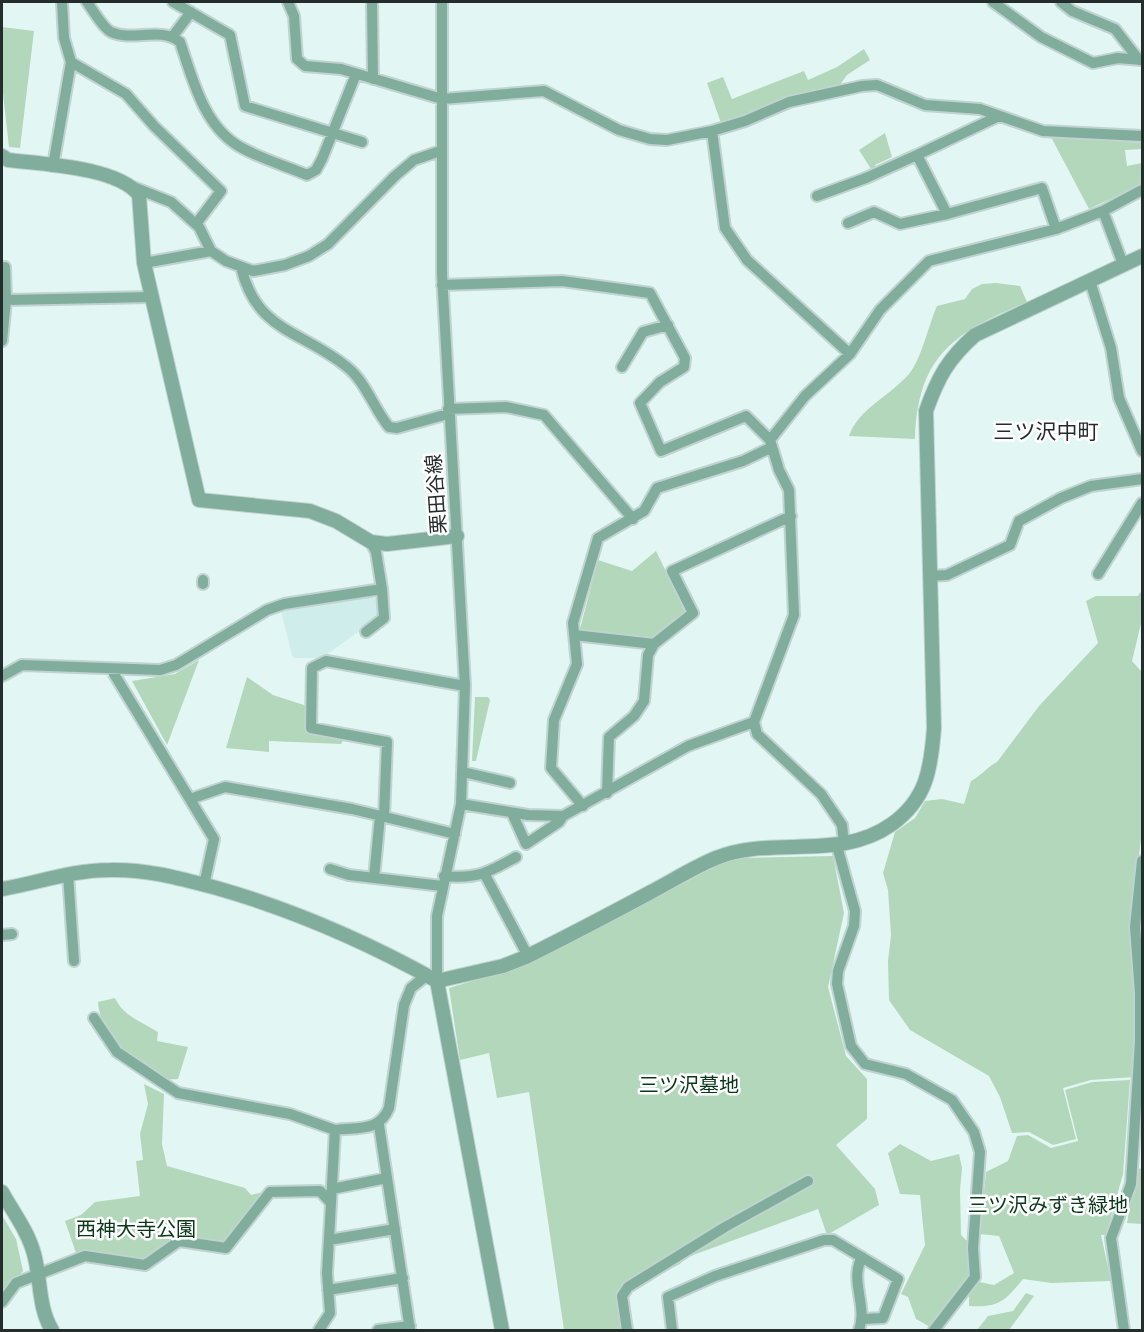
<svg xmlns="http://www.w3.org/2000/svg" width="1144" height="1332" font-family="'DM Sans','Noto Sans JP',sans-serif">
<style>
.built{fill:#cfedea}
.green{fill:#b3d7ba}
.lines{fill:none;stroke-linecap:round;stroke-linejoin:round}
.minor-casing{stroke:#c0d3d0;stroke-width:14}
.tertiary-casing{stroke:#c0d3d0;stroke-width:16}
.minor{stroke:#81ae9c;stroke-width:10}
.tertiary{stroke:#81ae9c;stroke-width:14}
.labels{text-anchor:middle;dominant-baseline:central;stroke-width:5;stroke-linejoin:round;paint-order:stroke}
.street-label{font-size:20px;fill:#252d2c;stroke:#fff}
.park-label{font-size:20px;fill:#093719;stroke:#fff}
.neighbourhood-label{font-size:21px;fill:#252d2c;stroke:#fff}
</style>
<rect width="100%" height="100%" fill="#e2f7f4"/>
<path class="built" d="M371 597 376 599 380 608 379 617 326 655 316 658H293L281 612Z"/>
<path class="green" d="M2 27 34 31 20 148 9 147 2 84Z
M864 49 870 60 847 75 837 89 722 126 707 83 723 77 732 99 804 71 808 80 837 67Z
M885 133 892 157 875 165 877 170 873 172 859 150Z
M1051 137 1142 143V149L1125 150 1127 166 1142 163V184L1089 209Z
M996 283 1020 286 1027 302C954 333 918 355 915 439L849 436C858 409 890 396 909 374 921 360 929 324 937 306L965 299 972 289 982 284Z
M656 551 687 615 653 641 584 632 580 629 598 560 632 571Z
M1142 590V619L1132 661 1142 672V832L1136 878 1138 990 1134 1077 1091 1080 1063 1088 1076 1139 1053 1145 1029 1132 1012 1133 1000 1097 989 1076 910 1030 889 1000 888 961 891 935 888 890 883 873 895 832 915 818 925 801 942 799 964 804 971 781C982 775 987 767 997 762L1039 706 1098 643 1086 601 1096 596H1138Z
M199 660 167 745 132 681 175 674Z
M247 677 273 695 307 706 306 731 344 739 341 744 269 741V752L226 748Z
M475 697H488L490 700 476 761H472Z
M833 856 844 913 828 987 846 1056 867 1079V1119L836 1145 875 1189 879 1205 827 1235 818 1209 685 1258 680 1264 618 1295 622 1330H564L529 1092 497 1098 489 1053 460 1060 449 988 509 970 587 933 724 862 743 858Z
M115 998C123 1016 142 1022 158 1032L157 1041 188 1047 178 1079C148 1084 98 1032 98 1002Z
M1130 1080 1123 1174 1106 1235H1101L1111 1281 1051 1283 1023 1279C1005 1301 999 1308 969 1306V1293L979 1282 994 1285 1014 1273 999 1236 980 1234 986 1172 1008 1161 1017 1136 1028 1135 1051 1148 1078 1141 1065 1090 1092 1082Z
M144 1084 164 1094 162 1144 167 1166 245 1188 251 1195 264 1192 225 1245 179 1239 145 1261 76 1253 65 1221 81 1215 95 1202 140 1196 136 1161 143 1160 140 1134 148 1104Z
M900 1144 931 1161 959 1154 962 1168 960 1190 961 1235 968 1242 970 1277 930 1327 916 1319 908 1297 901 1294 925 1245 920 1195 900 1194 888 1153Z
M1136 1168 1142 1169V1224L1127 1223Z
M2 1215 16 1239 23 1271 2 1294Z
M1026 1293 1034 1296 1009 1330H977L988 1316 1013 1311Z"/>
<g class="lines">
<defs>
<path id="minor" d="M87 2C93 10 102 27 111 32 134 42 160 26 180 42 193 80 204 128 242 148 262 159 286 166 307 175L316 170 322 159 356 74
M173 2 230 35 245 106 362 142
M288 2 294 16 297 59 305 66 341 69 442 99 544 91 619 130 650 139 667 140 712 131 745 121 789 102 862 86 877 85 925 105 980 109 1043 131 1142 136
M372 2 373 79
M993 2 1041 37 1093 63 1118 58 1142 60
M1061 2 1072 11 1115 29 1139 60
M173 36 191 12
M71 62 126 94 154 126 221 191 196 224
M999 116 917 155 947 214 1042 188 1056 229
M712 131 725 228 747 260 850 354
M53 166 71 62 64 38 62 2
M133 187 171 202 199 227 211 251 226 261 253 271 285 265 309 256 328 244 395 176 414 160 440 151
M817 196 866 178 917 155
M1103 211 1123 264
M848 223 874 212 900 224 947 214
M144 263 211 251
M241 267C257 333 302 330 347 367 366 382 374 409 389 427L397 428 448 414
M2 268 5 267 6 300 151 297
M1090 281 1111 348 1119 398 1142 451
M442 285 562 281 650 293 685 358 684 367 660 382 640 403 661 451 746 416 770 440
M2 341 6 300
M622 367 643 332 668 325
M448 409 506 407 544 415 633 519
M1098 574 1142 503
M930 576 947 575 1010 545 1019 521 1061 498 1091 486 1142 479
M203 580V584
M366 632 384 618 382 589
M574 635 654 644
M111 669 214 839 204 885
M2 676 22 665 160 670 176 665 267 610 284 604 382 589 376 552 371 542
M463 772 510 783
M607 793 609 737 634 716 644 701 648 655 654 644 693 613 672 571 791 516
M190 799 225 787 352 809 455 834
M461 804 528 815 563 816 688 746 754 722
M583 806 551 768 554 720 577 664 573 623 598 538 644 511 657 488 743 461 772 447
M512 813 526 844 559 822 563 816
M384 817 387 742 311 728 312 668 326 661 465 686
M844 844 842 825 821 794 757 734 754 722 794 615 789 490 779 470 770 440 805 396 850 354 880 310 929 261 1056 229 1103 211 1142 190
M837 846 855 911 854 926 838 971 837 984 851 1046 865 1064 906 1074 952 1100 974 1132 980 1152 973 1248 975 1277 934 1330
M330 869 349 875 442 886
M484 873 528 956
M68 874 74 961
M444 876C478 879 487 873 516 857
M374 878 380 816
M2 935 12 934
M437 981V916L461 804 465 686 442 274V2
M94 1018 117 1052 178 1093 290 1114 335 1130
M379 1125 410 1330
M332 1189 387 1178
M329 1240 395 1229
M328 1290 403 1278
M2 1302 16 1283 85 1256 145 1265 179 1241 226 1248 270 1192 320 1191 331 1203 335 1130C359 1127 379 1132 389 1108L404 1005 411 988 427 975
M319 1330 330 1313 327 1273 331 1203
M378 1330 410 1326
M627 1330 622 1296 628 1287 725 1227 808 1181
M672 1330 668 1297 715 1276 824 1240H833L898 1279 883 1318 863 1319
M859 1330C868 1306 849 1280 862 1257
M1124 1330 1111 1238 1131 1184 1140 1042V993L1135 927 1142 861"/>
<path id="tertiary" d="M2 156 8 160C42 164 118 167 139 195L144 263 199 500 310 511 336 521 371 542 387 544 457 536
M2 889C38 883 72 870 110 870 146 869 178 878 213 887 292 909 365 941 437 981L503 966 526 957C568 936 610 914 651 892 672 881 694 867 716 858 773 835 839 862 892 824 927 799 931 768 934 728L926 411C938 377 948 359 975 335L1142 256
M437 981 502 1330
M2 1192C13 1212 28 1231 34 1254 41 1278 38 1308 52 1330"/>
</defs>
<use href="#minor" class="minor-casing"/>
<use href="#tertiary" class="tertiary-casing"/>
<use href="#minor" class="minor"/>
<use href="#tertiary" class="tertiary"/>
</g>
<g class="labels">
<g class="street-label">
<text transform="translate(436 494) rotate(-94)">栗田谷線</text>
</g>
<g class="park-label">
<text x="689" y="1085">三ツ沢墓地</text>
<text x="1048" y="1205">三ツ沢みずき緑地</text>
<text x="136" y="1229">西神大寺公園</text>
</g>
<g class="neighbourhood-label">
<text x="1046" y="432">三ツ沢中町</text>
</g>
</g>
<rect width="1144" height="1332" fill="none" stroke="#252d2c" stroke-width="6"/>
</svg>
